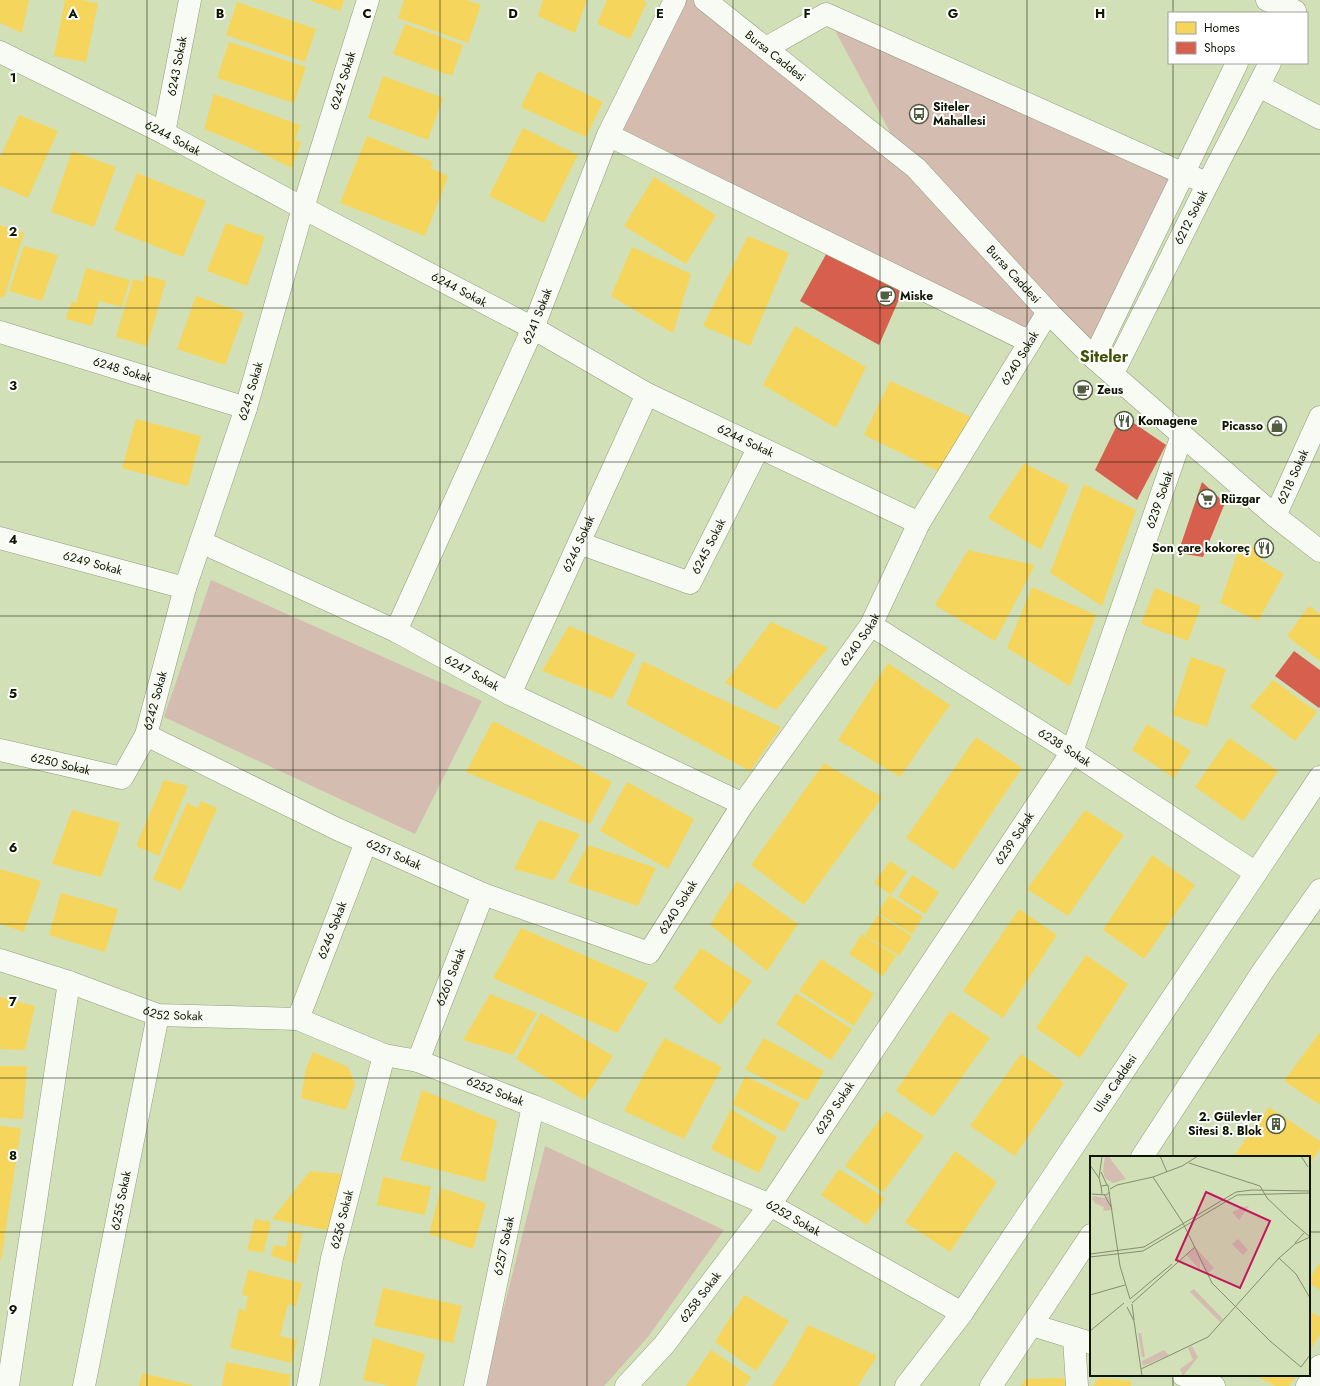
<svg xmlns="http://www.w3.org/2000/svg" width="1320" height="1386" font-family="Jost,sans-serif">
<style>
.green{fill:#d5bcb0}
.homes{fill:#f6d55c}
.shops{fill:#d6604d}
.lines{fill:none;stroke-linecap:round;stroke-linejoin:round}
.minor-casing{stroke:#929d7d;stroke-width:23}
.major-casing{stroke:#929d7d;stroke-width:23}
.minor{stroke:#f8faf4;stroke-width:22}
.major{stroke:#f8faf4;stroke-width:22}
.grid{fill:none;stroke:#0e1600;stroke-width:1;stroke-opacity:0.55}
.labels{text-anchor:middle;dominant-baseline:central;stroke-width:4;stroke-linejoin:round;paint-order:stroke}
.street-label{font-size:12px;fill:#0e1600;stroke:#fff}
.poi-label{font-size:12px;font-weight:bold;fill:#0e1600;stroke:#fff;text-anchor:start}
.district-label{font-size:16px;font-weight:bold;fill:#3d5303;stroke:#fff}
.inset-road{fill:none;stroke:#838f6e;stroke-width:1}
.view{fill:#c2185b;fill-opacity:0.15;stroke:#c2185b;stroke-width:2}
.inset-edge{fill:none;stroke:#0e1600;stroke-width:2}
.grid-label{font-size:13px;text-anchor:middle;font-weight:bold;fill:#0e1600;stroke:#fff;stroke-width:4;stroke-linejoin:round;paint-order:stroke}
</style>
<rect width="100%" height="100%" fill="#d1e0b7"/>
<path class="green" d="M675 0H705L904 158 826 14 1184 174 1094 358 1048 312 1030 342 608 135Z
M211 580 482 701 415 834 164 717Z
M545 1146 724 1230 648 1337 604 1386H484Z"/>
<path class="homes" d="M0 0H29L22 33 0 23Z
M65 0H80L98 3 86 62 54 56Z
M309 0H344L340 11Z
M404 0H466L481 5 468 43 398 18Z
M543 0H587L575 33 538 16Z
M607 0H642L647 2 630 39 597 24Z
M237 2 316 29 305 62 226 35Z
M405 24 463 45 452 76 393 54Z
M229 42 306 67 294 103 217 78Z
M538 71 603 102 586 137 521 107Z
M383 76 443 98 428 140 368 118Z
M214 94 300 125 295 140 301 142 292 168 253 149 204 129Z
M19 115 58 131 28 198 0 186V158Z
M523 128 578 155 544 223 489 196Z
M367 136 433 162 431 168 448 176 425 236 340 203Z
M72 151 116 167 94 227 51 212Z
M137 173 206 201 183 257 114 230Z
M654 177 716 215 686 264 624 226Z
M226 223 265 237 247 286 207 271Z
M0 225 24 233 4 298 0 297Z
M748 236 789 253 750 346 703 326Z
M24 246 58 255 42 301 9 291Z
M632 247 691 274 673 333 611 296Z
M86 268 130 280 122 307 99 301 92 326 66 319 71 302 76 303Z
M145 275 166 281 147 346 116 337 133 279 143 282Z
M196 296 244 313 225 365 177 349Z
M795 326 866 367 836 428 763 385Z
M890 381 973 418 942 473 864 435Z
M136 419 201 436 188 486 122 468Z
M1024 463 1069 486 1041 550 988 518Z
M1084 484 1136 510 1102 606 1050 573Z
M1241 543 1263 549 1261 560 1284 574 1258 621 1220 603Z
M968 550 1035 565 995 641 935 605Z
M1032 587 1096 615 1070 686 1007 648Z
M1155 588 1201 606 1188 641 1141 624Z
M1309 606 1320 614V661L1287 636Z
M771 622 828 648 776 710 725 683Z
M569 626 636 654 612 699 542 671Z
M1191 657 1226 669 1207 727 1172 715Z
M643 661 697 688 781 727 750 771 626 704Z
M888 663 950 705 900 777 838 740Z
M1273 680 1317 712 1295 741 1250 707Z
M493 721 612 782 590 824 466 772Z
M1147 724 1191 751 1174 778 1132 750Z
M976 737 1022 768 954 870 906 838Z
M1229 738 1278 771 1243 821 1195 787Z
M824 763 882 797 804 905 751 865Z
M164 780 188 786 159 856 136 846Z
M627 782 694 819 668 869 600 831Z
M201 801 217 808 181 891 153 879 187 803 198 808Z
M72 810 120 823 101 877 52 864Z
M1085 810 1124 835 1068 916 1027 889Z
M539 820 580 834 554 880 514 869Z
M588 845 656 868 638 906 568 882Z
M1152 855 1195 885 1144 959 1103 930Z
M890 861 907 872 891 895 874 883Z
M0 869 41 881 24 932 0 924Z
M912 875 939 892 925 914 898 897Z
M737 881 798 924 767 971 710 925Z
M61 893 118 909 105 952 49 935Z
M889 895 923 917 912 934 878 913Z
M1019 909 1057 935 1003 1018 963 991Z
M878 915 912 936 899 956 865 935Z
M521 928 648 983 617 1033 493 978Z
M862 934 896 956 883 976 849 954Z
M701 948 752 981 720 1025 673 988Z
M1086 955 1128 984 1080 1058 1036 1028Z
M821 959 874 994 854 1026 799 991Z
M796 993 852 1029 831 1060 776 1024Z
M490 994 537 1013 513 1055 463 1040Z
M0 997 35 1006 25 1050 0 1049Z
M950 1011 990 1038 933 1117 896 1091Z
M541 1013 613 1056 584 1100 516 1059Z
M1320 1032V1105L1284 1081Z
M664 1038 722 1067 684 1139 624 1111Z
M764 1038 824 1071 807 1101 745 1069Z
M313 1052 348 1067 355 1084 346 1110 301 1098 306 1069Z
M1021 1054 1064 1083 1015 1156 970 1126Z
M0 1066H27L23 1119 0 1118Z
M745 1076 800 1103 784 1132 732 1104Z
M422 1090 497 1121 485 1182 400 1160Z
M1269 1107 1320 1141V1149L1309 1165V1157H1233Z
M731 1109 777 1137 759 1173 711 1149Z
M886 1111 924 1136 883 1192 845 1166Z
M0 1126 21 1128 1 1261H0Z
M955 1151 997 1182 950 1252 905 1222Z
M839 1169 885 1198 867 1225 821 1195Z
M310 1171 344 1174 331 1231 272 1219Z
M383 1177 431 1187 425 1215 377 1205Z
M441 1188 486 1203 473 1249 429 1234Z
M255 1219 271 1222 263 1253 247 1250Z
M289 1231 302 1233 296 1264 271 1256 274 1245 286 1247Z
M1320 1263V1290L1309 1283V1279Z
M248 1270 302 1283 296 1306 288 1304 280 1336 297 1340 292 1363 230 1348 239 1309 245 1311 248 1296 242 1295Z
M383 1288 462 1306 453 1343 374 1326Z
M744 1295 789 1321 756 1371 715 1342Z
M1309 1311 1320 1317V1334L1309 1352Z
M808 1325 877 1356 858 1386H772L789 1360Z
M373 1338 425 1354 416 1386H390L363 1380Z
M711 1350 751 1377 745 1386H686Z
M226 1362 291 1375 289 1386H222Z
M142 1373 192 1385V1386H139Z
M1254 1375H1297L1289 1386H1275Z
M1064 1378 1065 1386H1021L1026 1379Z
M1099 1378 1131 1381V1386H1093Z"/>
<path class="shops" d="M829 249 904 288 879 345 800 301Z
M1122 415 1166 445 1137 500 1095 470Z
M1202 482 1225 503 1203 557 1178 553Z
M1294 651 1320 670V707L1319 708 1275 676Z"/>
<g class="lines">
<defs>
<g id="minor">
<path d="M1267 0 1295 11"/>
<path d="M766 48 826 14 1184 174 1208 183"/>
<path id="s1" d="M0 52 164 133 303 208 533 328 647 394 919 523"/>
<path d="M1259 86 1320 118"/>
<path id="s2" d="M164 133 190 0"/>
<path d="M608 135 1030 342"/>
<path id="s3" d="M0 332 246 408"/>
<path d="M1094 358 1237 63"/>
<path id="s4" d="M1113 373 1208 183 1270 63"/>
<path id="s5" d="M1275 516 1320 417"/>
<path id="s6" d="M0 538 185 588"/>
<path id="s7" d="M201 542 396 631 510 694 743 804"/>
<path id="s8" d="M579 543 690 583 759 447"/>
<path id="s9" d="M871 625 1072 752 1256 873"/>
<path id="s10" d="M396 631 533 328 608 135 675 0"/>
<path id="s11" d="M510 694 647 394"/>
<path id="s12" d="M146 735 337 829 483 894 649 953 743 804 871 625 919 523 1048 312"/>
<path id="s13" d="M0 750 122 778 146 735 185 588 246 408 303 208 368 0"/>
<path id="s14" d="M0 960 69 982 158 1015 298 1019 384 1055 418 1061 533 1106 770 1205 962 1313"/>
<path id="s15" d="M298 1019 366 842"/>
<path id="s16" d="M418 1061 483 894"/>
<path d="M1032 1325 1091 1343"/>
<path d="M1074 1338 1077 1386"/>
<path d="M1183 1375 1214 1386"/>
<path d="M8 1386 69 982"/>
<path id="s17" d="M84 1386 158 1015"/>
<path id="s18" d="M308 1386 332 1258 384 1055"/>
<path id="s19" d="M475 1386 533 1106"/>
<path id="s20" d="M626 1386 664 1345 770 1205 1072 752 1182 435"/>
<path d="M1307 1386 1320 1366"/>
</g>
<g id="major">
<path id="s21" d="M705 0 916 168 1048 312 1094 358 1275 516 1320 551"/>
<path d="M1142 1157 1263 971 1320 890"/>
<path id="s22" d="M906 1386 962 1313 1320 777"/>
<path d="M991 1386 1091 1235"/>
</g>
</defs>
<use href="#minor" class="minor-casing"/>
<use href="#major" class="major-casing"/>
<use href="#minor" class="minor"/>
<use href="#major" class="major"/>
</g>
<path class="grid" d="M147 0V1386M293 0V1386M440 0V1386M587 0V1386M733 0V1386M880 0V1386M1027 0V1386M1173 0V13M1173 63V1157M0 154H1320M0 308H1320M0 462H1320M0 616H1320M0 770H1320M0 924H1320M0 1078H1320M0 1232H1091M1309 1232H1320M1173 1375V1386"/>
<defs>
<symbol id="bus-ring" viewBox="-11 -11 22 22"><circle r="9.5" fill="#fff" stroke="#525d40" stroke-width="1.5"/><path d="M-5-6H5V4H4V6H2V4H-2V6H-4V4H-5ZM-3.5-4V0h7V-4ZM-3.5 1.2v1.5H-2V1.2ZM2 1.2v1.5H3.5V1.2Z" fill="#525d40"/></symbol>
<symbol id="cafe-ring" viewBox="-11 -11 22 22"><circle r="9.5" fill="#fff" stroke="#525d40" stroke-width="1.5"/><path d="M-5.5-4.5H6V0H3Q3 3.5 0 3.5H-2.5Q-5.5 3.5-5.5 0ZM3-3.2v2h1.7v-2ZM-6 4.5H4V6H-6Z" fill="#525d40"/></symbol>
<symbol id="restaurant-ring" viewBox="-11 -11 22 22"><circle r="9.5" fill="#fff" stroke="#525d40" stroke-width="1.5"/><path d="M-5-6h1v4h1v-4h1v4h1v-4h1v5L-1.5 .5V6h-2V.5L-5-1ZM5-6V6H3V1.5H1.5Q1.5-4 5-6Z" fill="#525d40"/></symbol>
<symbol id="shop-ring" viewBox="-11 -11 22 22"><circle r="9.5" fill="#fff" stroke="#525d40" stroke-width="1.5"/><path d="M-5-2.5h2.3a2.7 3.5 0 0 1 5.4 0H5L5.5 6h-11ZM-1.5-2.5h3a1.5 2.3 0 0 0-3 0Z" fill="#525d40"/></symbol>
<symbol id="supermarket-ring" viewBox="-11 -11 22 22"><circle r="9.5" fill="#fff" stroke="#525d40" stroke-width="1.5"/><path d="M-6-5.5h2.5l.6 2H6L4.5 2H-2.5L-4.4-4H-6ZM-1.5 3.2a1.3 1.3 0 1 0 .1 0ZM3 3.2a1.3 1.3 0 1 0 .1 0Z" fill="#525d40"/></symbol>
<symbol id="building-ring" viewBox="-11 -11 22 22"><circle r="9.5" fill="#fff" stroke="#525d40" stroke-width="1.5"/><path d="M-4-6H4V6H1V3H-1V6H-4ZM-2.5-4.3h1.7v1.8h-1.7ZM.8-4.3h1.7v1.8H.8ZM-2.5-1h1.7V.8h-1.7ZM.8-1h1.7V.8H.8Z" fill="#525d40"/></symbol>
</defs>
<g fill-rule="evenodd">
<use href="#bus-ring" x="908" y="103" width="22" height="22"/>
<use href="#cafe-ring" x="875" y="285" width="22" height="22"/>
<use href="#cafe-ring" x="1072" y="379" width="22" height="22"/>
<use href="#restaurant-ring" x="1113" y="410" width="22" height="22"/>
<use href="#shop-ring" x="1266" y="415" width="22" height="22"/>
<use href="#supermarket-ring" x="1196" y="488" width="22" height="22"/>
<use href="#restaurant-ring" x="1253" y="537" width="22" height="22"/>
<use href="#building-ring" x="1265" y="1113" width="22" height="22"/>
</g>
<g class="labels">
<g class="street-label">
<text stroke="none"><textPath href="#s21" startOffset="90">Bursa Caddesi</textPath></text>
<text stroke="none"><textPath href="#s2" startOffset="68">6243 Sokak</textPath></text>
<text stroke="none"><textPath href="#s13" startOffset="858">6242 Sokak</textPath></text>
<text stroke="none"><textPath href="#s1" startOffset="193">6244 Sokak</textPath></text>
<text stroke="none"><textPath href="#s4" startOffset="174">6212 Sokak</textPath></text>
<text stroke="none"><textPath href="#s21" startOffset="414">Bursa Caddesi</textPath></text>
<text stroke="none"><textPath href="#s1" startOffset="517">6244 Sokak</textPath></text>
<text stroke="none"><textPath href="#s10" startOffset="345">6241 Sokak</textPath></text>
<text stroke="none"><textPath href="#s12" startOffset="1251">6240 Sokak</textPath></text>
<text stroke="none"><textPath href="#s3" startOffset="128">6248 Sokak</textPath></text>
<text stroke="none"><textPath href="#s13" startOffset="534">6242 Sokak</textPath></text>
<text stroke="none"><textPath href="#s1" startOffset="841">6244 Sokak</textPath></text>
<text stroke="none"><textPath href="#s5" startOffset="43">6218 Sokak</textPath></text>
<text stroke="none"><textPath href="#s20" startOffset="1043">6239 Sokak</textPath></text>
<text stroke="none"><textPath href="#s11" startOffset="165">6246 Sokak</textPath></text>
<text stroke="none"><textPath href="#s8" startOffset="159">6245 Sokak</textPath></text>
<text stroke="none"><textPath href="#s6" startOffset="96">6249 Sokak</textPath></text>
<text stroke="none"><textPath href="#s12" startOffset="927">6240 Sokak</textPath></text>
<text stroke="none"><textPath href="#s7" startOffset="301">6247 Sokak</textPath></text>
<text stroke="none"><textPath href="#s13" startOffset="210">6242 Sokak</textPath></text>
<text stroke="none"><textPath href="#s9" startOffset="229">6238 Sokak</textPath></text>
<text stroke="none"><textPath href="#s13" startOffset="62">6250 Sokak</textPath></text>
<text stroke="none"><textPath href="#s20" startOffset="672">6239 Sokak</textPath></text>
<text stroke="none"><textPath href="#s12" startOffset="275">6251 Sokak</textPath></text>
<text stroke="none"><textPath href="#s12" startOffset="603">6240 Sokak</textPath></text>
<text stroke="none"><textPath href="#s15" startOffset="95">6246 Sokak</textPath></text>
<text stroke="none"><textPath href="#s16" startOffset="90">6260 Sokak</textPath></text>
<text stroke="none"><textPath href="#s14" startOffset="182">6252 Sokak</textPath></text>
<text stroke="none"><textPath href="#s22" startOffset="368">Ulus Caddesi</textPath></text>
<text stroke="none"><textPath href="#s14" startOffset="518">6252 Sokak</textPath></text>
<text stroke="none"><textPath href="#s20" startOffset="348">6239 Sokak</textPath></text>
<text stroke="none"><textPath href="#s17" startOffset="189">6255 Sokak</textPath></text>
<text stroke="none"><textPath href="#s14" startOffset="842">6252 Sokak</textPath></text>
<text stroke="none"><textPath href="#s18" startOffset="170">6256 Sokak</textPath></text>
<text stroke="none"><textPath href="#s19" startOffset="143">6257 Sokak</textPath></text>
<text stroke="none"><textPath href="#s20" startOffset="116">6258 Sokak</textPath></text>
</g>
<g class="poi-label">
<text x="933" y="107">Siteler<tspan x="933" dy="14">Mahallesi</tspan></text>
<text x="900" y="296">Miske</text>
<text x="1097" y="390">Zeus</text>
<text x="1138" y="421">Komagene</text>
<text x="1263" y="426" text-anchor="end">Picasso</text>
<text x="1221" y="499">Rüzgar</text>
<text x="1250" y="548" text-anchor="end">Son çare kokoreç</text>
<text x="1262" y="1117" text-anchor="end">2. Gülevler<tspan x="1262" dy="14">Sitesi 8. Blok</tspan></text>
</g>
<g class="district-label">
<text x="1104" y="356">Siteler</text>
</g>
</g>
<g transform="translate(1090 1156)">
<rect width="220" height="220" fill="#d1e0b7"/>
<path d="M15 0H18L36 23 23 27 15 22 13 15ZM18 38 23 54 13 55 14 51 6 48 2 43 3 40 15 42ZM159 50 149 64 142 56 153 51ZM148 83 158 94 153 99 142 88ZM105 91 124 112 117 118 110 106V114L96 98ZM104 133 133 163 130 166 100 136ZM48 177H51L55 201H52ZM102 190 108 201 93 220 90 213 103 204 98 192ZM74 194 79 199 53 210 52 205Z" fill="#d5bcb0"/>
<path class="inset-road" d="M70 0 77 16M211 0 218 11M99 7 170 30 177 42 199 63M0 9 9 22M11 16 17 29M63 21 93 67 122 127 180 185 211 211M11 30 9 22 12 0M20 33 27 29 63 21 92 10 108 0M2 38 16 39 20 36M12 38 11 30 18 29 30 110 40 143M14 38 21 51M199 63 220 81M205 87 214 77M0 98 54 91 146 36 162 34 220 35M0 101 53 95 147 39 220 37M189 102 206 118 220 142M0 139 35 129M40 143 82 108M42 147 105 91M42 148 44 164M37 151 44 165 52 220M0 175 34 147M211 211 220 199M51 213 118 181 189 102 205 88 220 81"/>
<path class="view" d="M116 36 180 65 150 132 86 104Z"/>
<rect width="220" height="220" class="inset-edge"/>
</g>
<g class="grid-label">
<text x="73" y="18">A</text>
<text x="220" y="18">B</text>
<text x="367" y="18">C</text>
<text x="513" y="18">D</text>
<text x="660" y="18">E</text>
<text x="807" y="18">F</text>
<text x="953" y="18">G</text>
<text x="1100" y="18">H</text>
<text x="13" y="82">1</text>
<text x="13" y="236">2</text>
<text x="13" y="390">3</text>
<text x="13" y="544">4</text>
<text x="13" y="698">5</text>
<text x="13" y="852">6</text>
<text x="13" y="1006">7</text>
<text x="13" y="1160">8</text>
<text x="13" y="1314">9</text>
</g>
<rect x="1168" y="12" width="140" height="52" fill="#ffffff" stroke="#9fa299"/>
<rect x="1176" y="22" width="20" height="12" fill="#f6d55c" stroke="#9fa299"/>
<text x="1204" y="32" font-size="12" fill="#0e1600">Homes</text>
<rect x="1176" y="42" width="20" height="12" fill="#d6604d" stroke="#9fa299"/>
<text x="1204" y="52" font-size="12" fill="#0e1600">Shops</text>
</svg>
